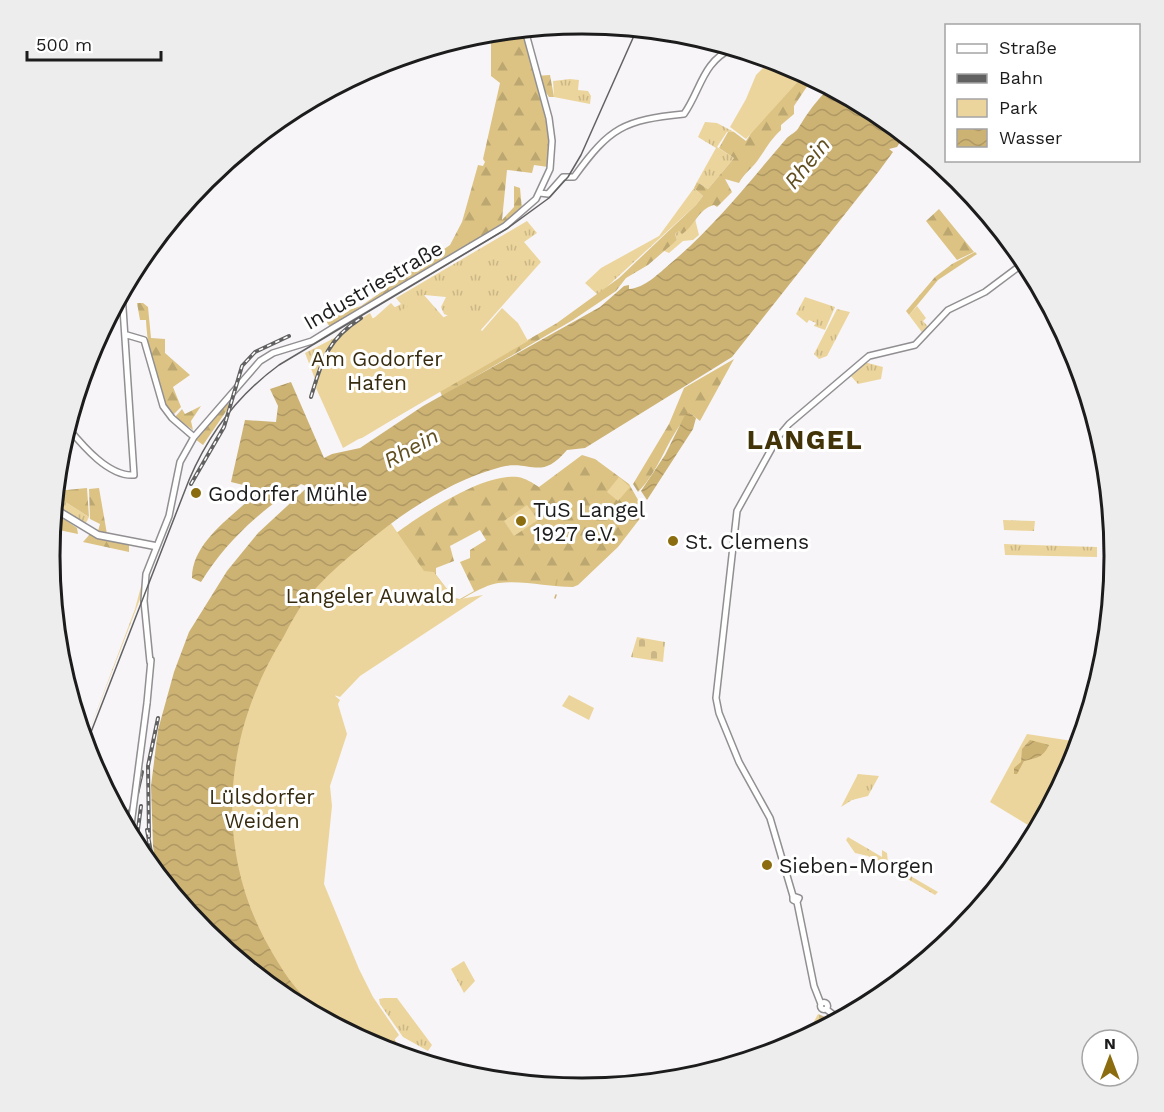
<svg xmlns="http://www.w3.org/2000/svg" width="1164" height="1112" font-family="'Work Sans',sans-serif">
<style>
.grass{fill:url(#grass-tufts);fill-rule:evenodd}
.forest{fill:url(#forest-firs);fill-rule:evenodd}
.cemetery{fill:url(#cemetery-stones)}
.green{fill:#ecd59c}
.water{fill:url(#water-waves)}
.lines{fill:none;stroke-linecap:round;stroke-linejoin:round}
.stream{stroke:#ccb273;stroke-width:1.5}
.secondary-casing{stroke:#918f91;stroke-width:8}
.primary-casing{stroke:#918f91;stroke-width:9}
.secondary{stroke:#fff;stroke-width:5}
.primary{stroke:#fff;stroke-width:6}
.tram{stroke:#626162;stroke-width:1.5}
.rail-casing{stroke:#626162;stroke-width:4}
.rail{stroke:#fff;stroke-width:1.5;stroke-dasharray:4.5;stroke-linecap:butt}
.secondary-bridge-casing{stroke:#918f91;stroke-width:8;stroke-linecap:butt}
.secondary-bridge{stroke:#fff;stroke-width:5}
.poi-dot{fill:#8b6d0f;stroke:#fff;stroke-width:2}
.labels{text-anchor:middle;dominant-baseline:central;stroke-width:6;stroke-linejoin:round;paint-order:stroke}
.street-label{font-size:21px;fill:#1d1c1d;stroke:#fff}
.park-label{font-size:21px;fill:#372c0f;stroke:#fff}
.poi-label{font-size:21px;fill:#1d1c1d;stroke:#fff;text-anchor:start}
.water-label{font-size:22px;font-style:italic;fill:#614f1f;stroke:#fff}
.district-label{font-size:27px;font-weight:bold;letter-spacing:1.5px;fill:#423309;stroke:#fff}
.rim{fill:none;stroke:#1d1c1d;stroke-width:3}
</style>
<defs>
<pattern id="grass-tufts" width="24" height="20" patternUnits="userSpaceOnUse" patternTransform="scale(1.5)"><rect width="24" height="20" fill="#ecd59c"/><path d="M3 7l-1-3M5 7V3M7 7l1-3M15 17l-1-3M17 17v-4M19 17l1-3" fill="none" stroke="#cab686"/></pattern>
<pattern id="forest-firs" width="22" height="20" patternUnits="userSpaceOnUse" patternTransform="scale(1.5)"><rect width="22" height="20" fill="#dcc383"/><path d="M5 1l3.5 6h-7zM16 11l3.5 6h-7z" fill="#bca771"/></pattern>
<pattern id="cemetery-stones" width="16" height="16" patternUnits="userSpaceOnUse" patternTransform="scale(1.5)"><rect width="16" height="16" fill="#ecd59c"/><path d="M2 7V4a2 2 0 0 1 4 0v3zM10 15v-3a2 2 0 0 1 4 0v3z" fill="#cab686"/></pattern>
<pattern id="water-waves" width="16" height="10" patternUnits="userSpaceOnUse" patternTransform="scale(1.5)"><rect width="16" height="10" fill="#ccb273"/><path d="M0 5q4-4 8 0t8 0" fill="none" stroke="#af9863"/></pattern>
</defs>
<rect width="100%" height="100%" fill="#f7f5f8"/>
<path class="grass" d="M570 79 579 80 578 90 588 91 591 96 590 104 554 97 553 81Z
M705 122 717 123 734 132H727L717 147 734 158 708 189 697 182 716 148 698 137Z
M694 188 703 196 696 205 598 295 585 283 601 268 659 236Z
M695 219 699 235 693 240 683 241 669 253 662 250 677 240 675 234Z
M527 221 537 233 524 242 541 262 472 340 440 391 362 438 358 439 330 418 305 353 401 304 396 298ZM424 295 446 297 441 307 444 314 449 316 445 319Z
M805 297 835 307 825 330 814 326 816 323 809 320 807 323 796 314Z
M917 306 926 318 923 321 930 329 924 335 909 315Z
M837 309 850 312 827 356 819 359 814 354Z
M864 362 883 367 881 379 858 384 850 375Z
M56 496 89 517 85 525 55 503Z
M1003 520 1035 521 1034 531 1004 530Z
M1004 544 1097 547V557L1005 555Z
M144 575 142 594 85 742 135 609Z
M569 695 594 708 589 720 562 706Z
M858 774 879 776 868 796 852 800 841 807Z
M848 837 882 857V850L887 853 888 863 938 892 935 895 868 856 855 853 846 840Z
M464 961 475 981 464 993 451 969Z
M384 998H397L432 1045 428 1051 403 1037 380 1004 379 999Z"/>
<path class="forest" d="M523 30 535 76 550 75 554 97H549L536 78 548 130V167L534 165 532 173 507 170 502 220 514 207V186L520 188 522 210 502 225 330 327 324 318 361 306 450 245 462 222 478 165 483 166 485 162 483 159 500 83 491 76V33Z
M798 71 812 79 794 106V114L781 125V130C771 139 767 147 760 157 754 167 744 173 739 183L725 179 732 192 717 207 714 205C698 209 695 226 682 234L679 231 675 234 677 240 648 265 626 278 616 291 573 320 442 396 418 338 526 341 557 323 619 278 696 205 703 196 694 188 697 182 708 189 734 158 719 148 728 132H734L746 141 776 94Z
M939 209 974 252 957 260 926 221Z
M975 252 977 254 938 280 909 315 906 311 935 277 952 264Z
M137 303H143L148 307 151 338 165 339V353L190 375 173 387 181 407 174 414C155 400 147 343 146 320H140Z
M734 359 700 421 690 413C668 435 661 469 638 492L633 484 669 424 684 388Z
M231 394 227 410 203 445 195 439Z
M201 406 191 421 193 430 175 417 182 409 185 414Z
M582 455 595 459 629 484 645 512 618 547 578 585 573 587C549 587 523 580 499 583 465 586 367 670 336 694L331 702 320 874 341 945 400 1049 411 1050 424 1058 422 1061 396 1053 380 1043 255 891 395 534C422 514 483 473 518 477 525 478 533 483 539 487ZM480 530 486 540 470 550V558L460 562 474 591 460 599 454 598 436 575V568L454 561 450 546Z
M87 488 89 517 56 496V491Z
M99 488 107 534 98 531 100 524 90 519 89 489Z
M54 512 77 528 78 534 54 529Z
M90 534 107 540 129 544V552L83 542Z"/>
<path class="cemetery" d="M637 637 665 642 663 662 631 657Z
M818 1014 835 1021 813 1033 809 1031Z"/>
<path class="green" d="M771 60 804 75 746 139 730 127 746 99 756 75Z
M421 297 442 318 459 310 482 331 502 308 518 323 528 341 343 448 316 388C328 351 336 334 370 313L373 319 391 303 399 312Z
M619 477 630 487 618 501 607 492Z
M527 505 538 520 514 536 504 521Z
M388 519 424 571 434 572 455 600 483 595 360 676 340 697 334 695 340 700 338 704 347 734 330 786 332 806 324 884 359 969 373 997 399 1035 388 1046 402 1055 378 1047 286 998 222 946 214 926 236 658Z
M1027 734 1079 742 1063 779 1057 777 1035 818 1055 784 1060 786 1036 830 990 802Z"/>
<path class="water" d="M829 88 878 114 904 136 897 147 889 149 893 152 879 171 732 357 585 448 567 450C540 482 531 459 501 467 466 476 430 496 400 517 368 541 333 567 308 597 298 609 291 623 284 636 226 729 213 839 264 938 276 960 290 984 308 1001 329 1019 357 1035 380 1048L378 1047 286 998 206 932 157 873 153 846 151 786 158 730 174 672 189 632 227 571 258 533 313 482 326 478 306 486 301 484C261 510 226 541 201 582L192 578C192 541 234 516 257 492L256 488 231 482 245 420 276 422 278 406 270 389 291 382 324 458 332 454 360 448 423 406 600 307 624 286 629 285V289C645 288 659 273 671 263 715 226 749 182 786 139 789 135 797 132 799 127 807 113 817 100 829 88Z
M686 413H690L696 418 693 429 647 500 641 491 665 455Z
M1030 740 1049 745C1043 758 1036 758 1024 761L1017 774H1014V768L1021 762 1022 749Z"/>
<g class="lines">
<path class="stream" d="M556 585 557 580
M555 598 556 595"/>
<defs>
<path id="secondary" d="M540 193 548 194 563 177H574C610 127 624 120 684 114 701 90 702 62 733 48
M127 335 144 340 163 406 172 418 194 437
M68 428C83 446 109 477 134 475L122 293
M150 662 144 601 146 574 169 516 180 462 194 437 260 361 273 353 312 341 333 328 505 226 536 199 550 169 552 141 549 118 525 30
M147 703 151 660
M793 896 770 818 739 762 719 713 716 698 737 511 778 437 789 424 869 356 915 345 948 310 985 292 1025 262
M797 902 793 900V896L799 898 797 902 814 986 821 1004
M820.5 1006a3.5 3.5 0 1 1 7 0a3.5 3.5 0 1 1-7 0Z
M826 1009 839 1019"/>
<path id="primary" d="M55 509 98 535 155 546"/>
</defs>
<use href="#secondary" class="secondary-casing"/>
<use href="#primary" class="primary-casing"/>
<use href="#secondary" class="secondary"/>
<use href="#primary" class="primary"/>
<path class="tram" d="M86 745 189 480C209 433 238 395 279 365L508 228 549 198 568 177 581 155 637 29"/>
<defs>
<path id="rail" d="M311 397C322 360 327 340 361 318
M191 484 224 427 242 366 255 352 289 336
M125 823 137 794 142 772
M147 830 154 869
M149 837 148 766 158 718
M136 845 141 806"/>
</defs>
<use href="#rail" class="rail-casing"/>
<use href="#rail" class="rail"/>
<defs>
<path id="secondary-bridge" d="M131 825 147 703"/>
</defs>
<use href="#secondary-bridge" class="secondary-bridge-casing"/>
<use href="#secondary-bridge" class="secondary-bridge"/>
</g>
<g class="poi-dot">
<circle cx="196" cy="493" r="6"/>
<circle cx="521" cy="521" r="6"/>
<circle cx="673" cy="541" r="6"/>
<circle cx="767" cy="865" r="6"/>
</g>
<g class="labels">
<g class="street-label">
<text transform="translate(373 285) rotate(-30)">Industriestraße</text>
</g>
<g class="park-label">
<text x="377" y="358">Am Godorfer<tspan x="377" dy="24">Hafen</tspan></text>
<text x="370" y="595">Langeler Auwald</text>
<text x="262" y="796">Lülsdorfer<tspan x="262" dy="24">Weiden</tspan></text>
</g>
<g class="poi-label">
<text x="208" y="493">Godorfer Mühle</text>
<text x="533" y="509">TuS Langel<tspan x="533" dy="24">1927 e.V.</tspan></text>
<text x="685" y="541">St. Clemens</text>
<text x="779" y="865">Sieben-Morgen</text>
</g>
<g class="water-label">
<text transform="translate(807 163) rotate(-51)">Rhein</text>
<text transform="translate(411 448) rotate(-29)">Rhein</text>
</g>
<g class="district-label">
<text x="805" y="440">LANGEL</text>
</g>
</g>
<path d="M0 0H1164V1112H0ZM60 556a522 522 0 1 1 1044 0a522 522 0 1 1-1044 0Z" fill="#ededed" fill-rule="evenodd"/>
<path class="rim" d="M60 556a522 522 0 1 1 1044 0a522 522 0 1 1-1044 0Z"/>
<rect x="945" y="24" width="195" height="138" fill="#ffffff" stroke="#a5a4a5" stroke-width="1.5"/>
<rect x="957" y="44" width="30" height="9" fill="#ffffff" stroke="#a5a4a5" stroke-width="1.5"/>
<text x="999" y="54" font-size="18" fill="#1d1c1d">Straße</text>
<rect x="957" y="74" width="30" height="9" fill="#626162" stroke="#a5a4a5" stroke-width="1.5"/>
<text x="999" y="84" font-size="18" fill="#1d1c1d">Bahn</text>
<rect x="957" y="99" width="30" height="18" fill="#ecd59c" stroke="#a5a4a5" stroke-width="1.5"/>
<text x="999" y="114" font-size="18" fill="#1d1c1d">Park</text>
<rect x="957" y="129" width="30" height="18" fill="url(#water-waves)" stroke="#a5a4a5" stroke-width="1.5"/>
<text x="999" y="144" font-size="18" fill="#1d1c1d">Wasser</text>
<g transform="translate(1110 1058)"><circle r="28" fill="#ffffff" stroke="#a5a4a5" stroke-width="1.5"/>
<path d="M0-4.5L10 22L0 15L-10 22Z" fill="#8b6d0f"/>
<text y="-9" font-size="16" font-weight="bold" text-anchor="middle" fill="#1d1c1d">N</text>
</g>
<path d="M27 51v9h134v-9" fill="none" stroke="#1d1c1d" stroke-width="3"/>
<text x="36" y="51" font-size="18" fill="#1d1c1d" stroke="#ffffff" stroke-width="4.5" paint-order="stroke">500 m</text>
</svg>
